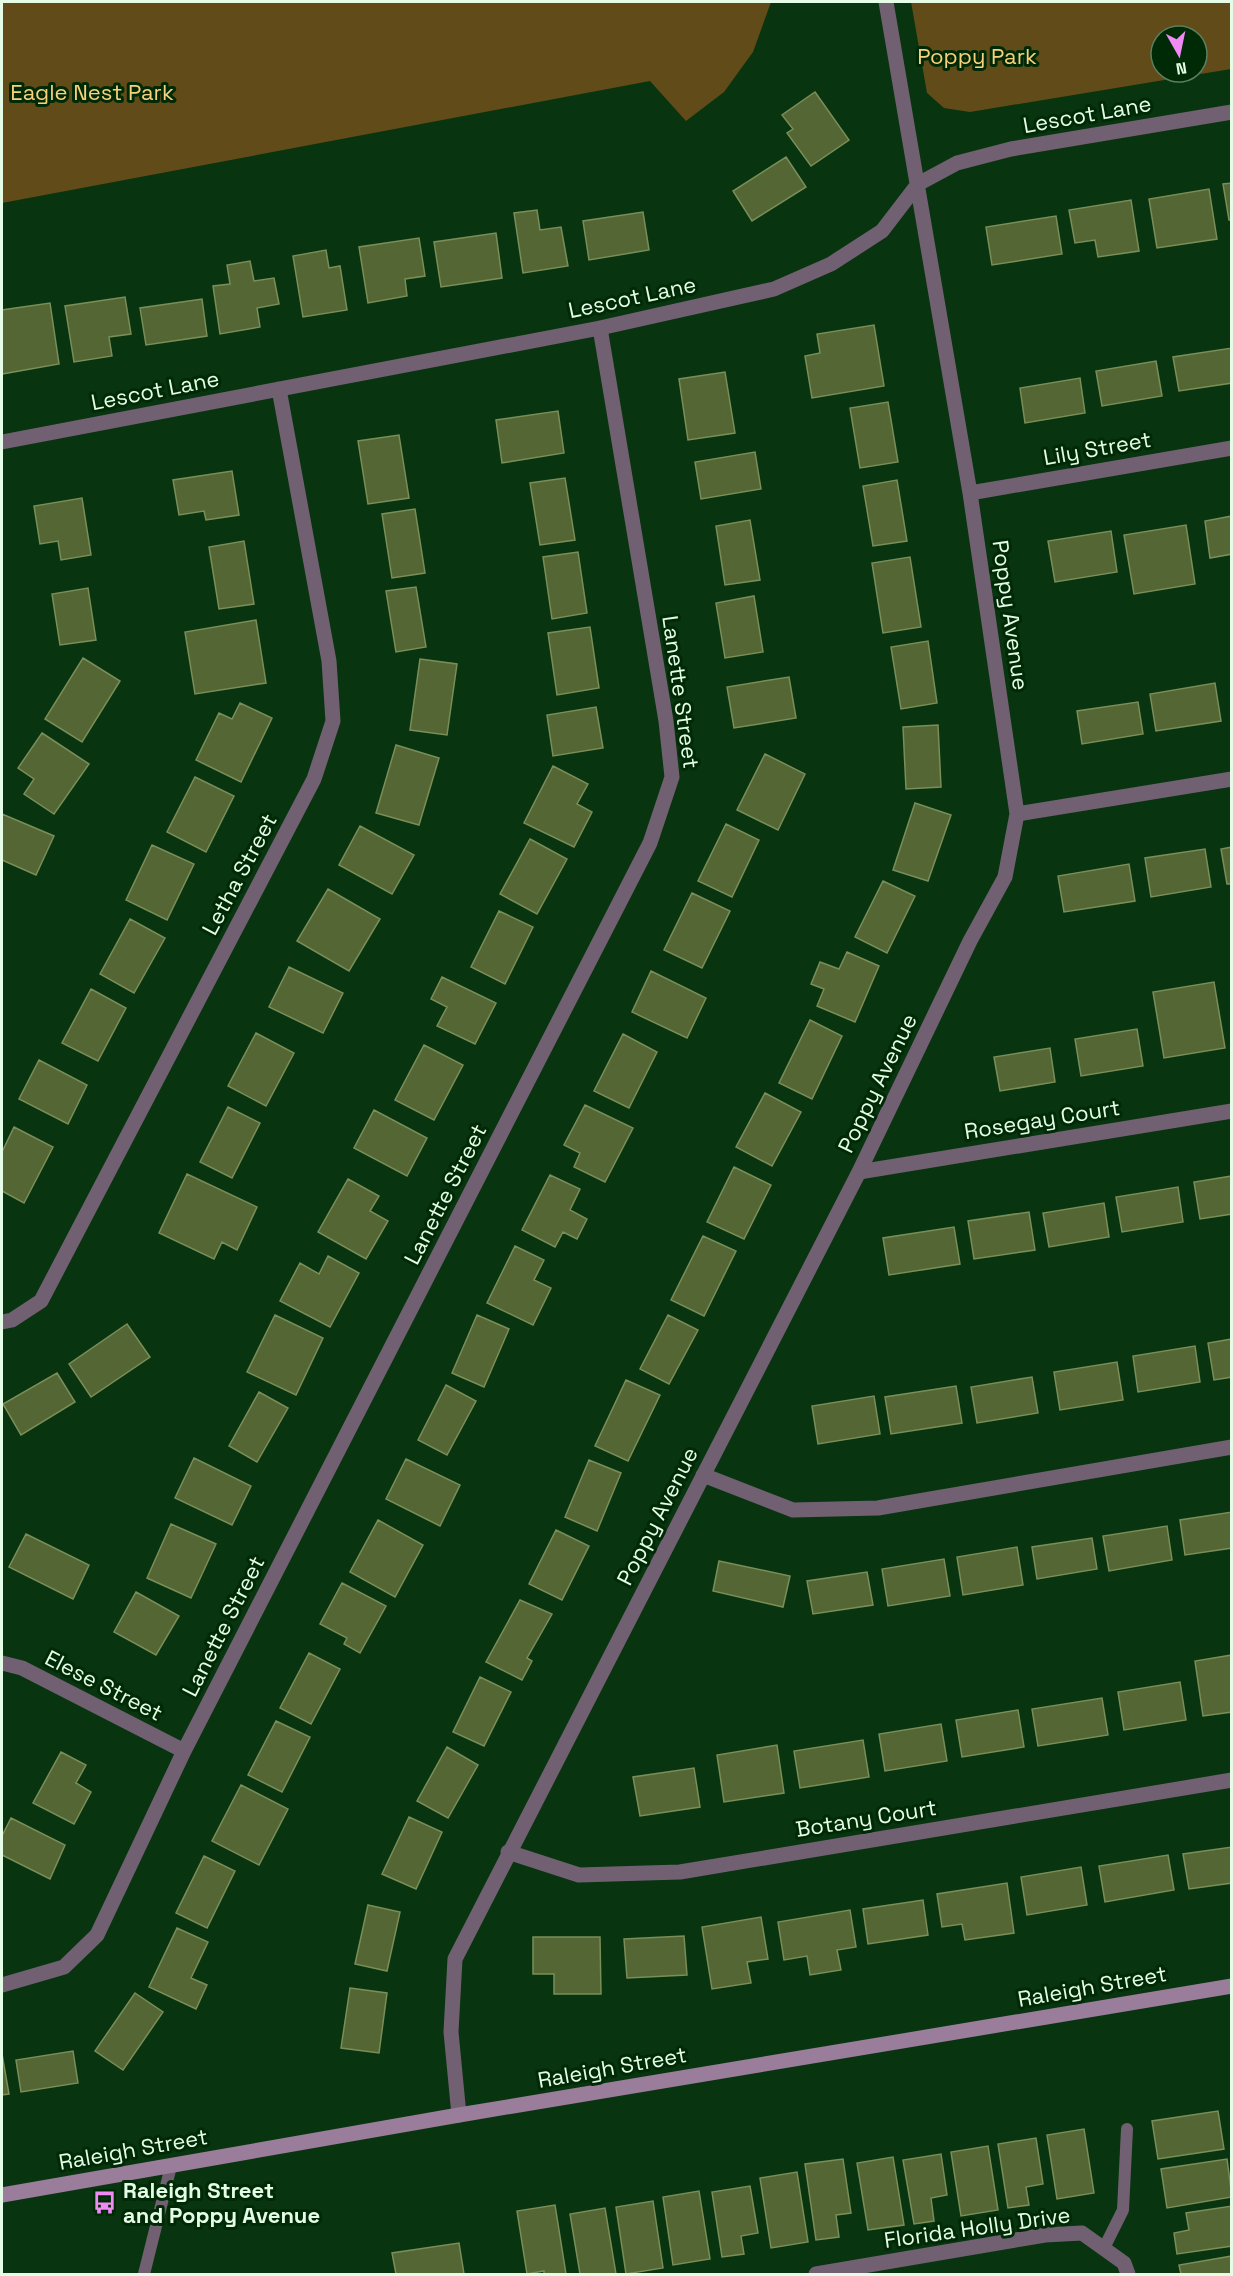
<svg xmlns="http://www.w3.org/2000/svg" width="1233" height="2276" font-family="'Space Grotesk',sans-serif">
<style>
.green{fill:#614b19;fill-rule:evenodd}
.building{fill:#536633;stroke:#7a8e59;stroke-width:1.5}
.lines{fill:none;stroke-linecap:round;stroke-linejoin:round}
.lane{stroke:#716072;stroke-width:12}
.street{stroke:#716072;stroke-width:15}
.secondary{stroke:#997d9a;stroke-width:15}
.labels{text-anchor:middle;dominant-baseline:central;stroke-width:6;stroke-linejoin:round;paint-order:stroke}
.park-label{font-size:22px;fill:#f7d17d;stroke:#002a06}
.street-label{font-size:22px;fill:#e5fde6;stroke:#002a06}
.poi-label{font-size:22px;font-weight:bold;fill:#e5fde6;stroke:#002a06;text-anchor:start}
</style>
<rect width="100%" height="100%" fill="#093410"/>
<path class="green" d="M2 2H771L753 52 724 92 686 121 650 81 2 203Z
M911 2H1231V69L970 112 944 108 927 93ZM1161 36H1197V72H1161Z"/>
<path class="building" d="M815 92 849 140 811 166 787 133 793 129 782 115Z
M786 157 806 187 752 221 733 191Z
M1232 183V220H1229L1223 184Z
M1209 189 1217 239 1157 248 1149 199Z
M1131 200 1139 251 1098 257 1095 240 1075 243 1069 210Z
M537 210 540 230 561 227 568 266 523 273 514 213Z
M643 212 649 250 589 260 583 221Z
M1056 216 1062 254 992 265 986 227Z
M496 233 502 278 441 287 434 242Z
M419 238 425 276 405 279 407 296 368 303 359 247Z
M326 250 329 268 340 266 347 310 303 317 293 256Z
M250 261 254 281 274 278 279 304 257 308 260 327 220 334 213 286 230 284 227 265Z
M125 297 131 334 109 337 112 356 74 362 65 306Z
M202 299 207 336 146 345 140 308Z
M50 303 59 364 2 374V310Z
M874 325 884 386 812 398 805 356 820 353 817 334Z
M1232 348V383L1179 391 1173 357Z
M1156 361 1162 396 1102 406 1096 371Z
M725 372 735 433 688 440 679 379Z
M1080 378 1085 413 1025 423 1020 388Z
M888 402 898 462 860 468 850 408Z
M558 411 564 453 502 463 496 420Z
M399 435 409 498 368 504 358 441Z
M755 452 761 489 701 499 695 462Z
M232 471 239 515 206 520 204 511 179 515 173 480Z
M565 478 575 540 540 545 530 483Z
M897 480 907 541 873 546 863 486Z
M82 498 91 555 61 560 58 541 40 544 34 506Z
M415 509 425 573 392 578 382 514Z
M1232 516V554L1210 558 1205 521Z
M750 520 760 580 725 585 716 526Z
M1186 525 1195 584 1134 594 1124 535Z
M1111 531 1117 572 1055 582 1048 541Z
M244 541 254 604 219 609 209 547Z
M578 552 587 613 552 619 543 557Z
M910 557 921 627 883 633 872 563Z
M416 587 426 647 396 652 386 591Z
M88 588 96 640 60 645 52 594Z
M754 596 763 652 725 658 716 603Z
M256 620 266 683 195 694 185 632Z
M590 627 599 688 557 695 548 633Z
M928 641 937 703 901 709 891 647Z
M83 658 120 681 82 742 45 719Z
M420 659 457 664 447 735 410 730Z
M789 677 796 718 734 728 727 687Z
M1215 683 1221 721 1156 731 1150 694Z
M1138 702 1143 734 1082 744 1077 711Z
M240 703 272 718 241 782 196 760 219 713 232 719Z
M596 707 603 748 553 756 547 715Z
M938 725 941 787 906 789 903 727Z
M42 733 89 764 54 814 24 794 34 779 18 768Z
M396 745 439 758 419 825 376 813Z
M765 754 805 774 778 830 737 810Z
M553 766 588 784 577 804 592 812 574 847 524 823Z
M195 777 234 796 206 852 167 832Z
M915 803 951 815 928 881 893 870Z
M2 814 54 836 36 875 2 860Z
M726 824 759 840 732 897 698 881Z
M360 826 414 855 392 894 339 865Z
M530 839 567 859 537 914 500 894Z
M152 845 194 864 167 920 126 900Z
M1232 847V884H1227L1221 849Z
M1205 849 1211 887 1151 897 1145 858Z
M1129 864 1135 901 1064 912 1058 876Z
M883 881 915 896 887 953 855 937Z
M328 889 380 919 349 971 297 941Z
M692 893 730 911 702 968 664 950Z
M499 911 533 927 505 984 471 967Z
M130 919 165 938 134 993 100 974Z
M847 952 879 966 855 1022 817 1006 824 989 811 984 820 962 839 969Z
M289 967 343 993 323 1033 269 1007Z
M651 971 706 998 687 1038 632 1012Z
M442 977 496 1003 475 1044 437 1026 447 1007 431 999Z
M1214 982 1225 1048 1164 1058 1153 992Z
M91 989 126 1008 98 1061 62 1043Z
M810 1020 842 1036 812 1099 779 1083Z
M1137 1029 1143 1066 1081 1076 1075 1039Z
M256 1033 294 1053 266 1106 228 1086Z
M623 1034 657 1052 629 1108 594 1091Z
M424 1045 463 1065 434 1120 395 1100Z
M1050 1048 1055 1082 1000 1091 994 1057Z
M39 1060 87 1085 68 1124 19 1099Z
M765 1093 801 1112 772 1166 736 1147Z
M585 1105 633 1128 605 1182 574 1167 580 1153 564 1145Z
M228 1107 260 1123 232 1178 200 1162Z
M374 1110 427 1138 407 1176 354 1148Z
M14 1127 53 1147 24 1203 2 1191V1152Z
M734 1167 771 1185 744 1239 707 1222Z
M187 1174 257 1207 237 1250 222 1242 214 1259 159 1233Z
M550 1175 580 1189 570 1210 587 1219 577 1239 563 1232 555 1247 522 1230Z
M1232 1176V1214L1200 1219 1194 1182Z
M348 1179 379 1196 370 1211 388 1221 366 1259 318 1232Z
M1178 1187 1183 1222 1122 1232 1116 1197Z
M1104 1203 1109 1237 1049 1247 1043 1213Z
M1029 1212 1035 1250 974 1259 968 1221Z
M954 1227 960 1264 889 1275 883 1238Z
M703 1236 736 1251 704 1316 671 1300Z
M515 1246 544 1260 534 1280 551 1288 533 1325 487 1303Z
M328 1256 359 1273 330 1327 280 1301 300 1263 319 1274Z
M275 1315 323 1338 296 1395 247 1372Z
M477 1315 509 1329 484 1387 452 1373Z
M668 1315 698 1330 669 1384 640 1369Z
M127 1324 150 1357 91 1397 69 1364Z
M1232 1339V1377L1214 1380 1208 1343Z
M1195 1346 1200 1382 1138 1392 1133 1356Z
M1117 1362 1123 1400 1060 1410 1054 1372Z
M57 1373 75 1402 21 1435 3 1404Z
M1032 1377 1038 1413 977 1423 971 1387Z
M626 1380 660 1395 628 1461 595 1446Z
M446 1385 476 1401 447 1455 418 1440Z
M956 1386 962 1423 891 1434 885 1397Z
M259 1392 288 1408 257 1462 229 1446Z
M874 1396 880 1434 818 1444 812 1406Z
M194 1458 251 1486 232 1525 175 1498Z
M406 1459 460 1485 440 1526 386 1499Z
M589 1460 621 1473 597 1531 565 1517Z
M1232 1512V1548L1185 1555 1180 1520Z
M378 1520 423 1545 395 1597 350 1572Z
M171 1524 216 1544 191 1598 147 1578Z
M1167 1526 1172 1560 1109 1571 1103 1536Z
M556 1530 589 1546 562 1600 529 1584Z
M26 1534 89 1565 73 1599 9 1567Z
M1092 1538 1097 1569 1037 1579 1032 1547Z
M1017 1547 1023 1585 963 1595 957 1557Z
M944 1559 950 1596 888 1606 882 1569Z
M719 1561 790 1576 783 1607 713 1591Z
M867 1572 873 1605 813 1614 807 1581Z
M342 1583 386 1606 360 1653 344 1644 347 1638 320 1624Z
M136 1592 179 1616 156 1655 114 1632Z
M520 1600 552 1614 527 1658 532 1661 522 1680 486 1662Z
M309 1653 340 1669 311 1724 280 1708Z
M1232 1655V1712L1203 1716 1195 1661Z
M480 1677 511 1692 484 1746 453 1732Z
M1180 1682 1186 1720 1124 1730 1118 1692Z
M1102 1698 1108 1735 1038 1746 1032 1709Z
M1018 1710 1024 1747 962 1757 956 1720Z
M276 1721 310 1737 282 1792 248 1775Z
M941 1724 947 1761 885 1771 879 1734Z
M863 1740 869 1777 800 1788 794 1751Z
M777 1745 784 1793 724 1802 717 1755Z
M447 1747 478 1765 448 1818 417 1801Z
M61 1752 86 1765 76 1783 91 1792 74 1824 33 1803Z
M694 1768 700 1807 640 1816 633 1777Z
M241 1785 288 1809 259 1865 212 1841Z
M409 1817 442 1832 416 1889 382 1874Z
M11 1818 65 1845 50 1879 2 1855V1836Z
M1232 1847V1883L1189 1889 1183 1854Z
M1168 1855 1174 1890 1105 1902 1099 1866Z
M204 1856 235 1871 207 1928 176 1913Z
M1081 1867 1087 1905 1027 1915 1021 1877Z
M1007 1883 1014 1933 965 1940 962 1924 942 1927 937 1894Z
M923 1900 928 1935 868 1944 863 1909Z
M368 1905 400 1912 387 1971 355 1964Z
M850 1910 856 1947 837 1950 841 1970 810 1975 807 1956 784 1960 778 1922Z
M761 1917 768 1959 747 1962 751 1983 712 1989 702 1927Z
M177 1928 208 1942 191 1978 207 1985 196 2009 149 1987Z
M684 1936 687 1975 627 1978 624 1939Z
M533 1937H600L601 1994H554V1974H533Z
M350 1988 387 1993 379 2053 341 2048Z
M135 1993 163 2012 123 2070 95 2051Z
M73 2051 78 2083 21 2092 16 2060Z
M2 2054 9 2094 2 2095Z
M1218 2111 1224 2149 1158 2159 1152 2121Z
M1084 2129 1094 2193 1057 2199 1047 2135Z
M1036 2138 1043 2184 1026 2187 1029 2205 1008 2208 998 2144Z
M988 2146 998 2210 961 2216 951 2152Z
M941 2154 947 2195 931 2198 934 2221 914 2224 903 2160Z
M893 2157 904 2225 868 2230 857 2163Z
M843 2159 851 2213 836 2215 839 2237 816 2240 805 2164Z
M1227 2159 1232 2197 1167 2208 1161 2169Z
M797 2172 808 2242 771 2248 760 2178Z
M750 2186 758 2233 741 2236 744 2254 722 2257 712 2192Z
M699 2191 710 2259 673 2265 663 2197Z
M653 2201 663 2268 626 2274 616 2207Z
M555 2205 566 2274H544V2271L527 2274 517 2211Z
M1232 2206V2246L1177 2254 1174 2233 1189 2230 1186 2213Z
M605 2208 616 2274H580L570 2214Z
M459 2243 464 2274H396L392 2253Z
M1232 2256V2274H1181L1179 2265Z"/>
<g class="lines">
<path class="lane" d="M1104 2248 1123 2210 1127 2129
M144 2274 171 2166"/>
<path class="street" d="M2 442 600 328 774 289 831 264 882 231 918 184 957 163 1011 149 1232 112
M970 493 1232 448
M1017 814 1232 779
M859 1172 1232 1111
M2 1322 12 1320 41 1301 314 779 333 721 329 661 279 389
M703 1475 793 1510 878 1508 1232 1447
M2 1663 22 1668 184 1751
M508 1852 579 1875 680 1872 1232 1780
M2 1985 64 1967 97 1935 184 1751 650 843 672 777 666 721 600 328
M459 2115 451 2032 455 1959 859 1172 970 941 1005 877 1017 814 970 493 886 2
M816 2274 1045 2235 1082 2233 1124 2263 1128 2274"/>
<path class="secondary" d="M2 2195 459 2115 1232 1986"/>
</g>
<defs>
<symbol id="bus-bare" viewBox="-9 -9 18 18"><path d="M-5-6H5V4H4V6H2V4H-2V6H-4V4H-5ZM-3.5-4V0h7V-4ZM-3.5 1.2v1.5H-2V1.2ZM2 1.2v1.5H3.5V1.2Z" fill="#f08bf5" stroke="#002a06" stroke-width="2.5" paint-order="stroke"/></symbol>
</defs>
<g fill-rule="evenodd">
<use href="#bus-bare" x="88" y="2186" width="33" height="33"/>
</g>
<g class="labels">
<g class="park-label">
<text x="977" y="56">Poppy Park</text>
<text x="92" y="92">Eagle Nest Park</text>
</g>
<g class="street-label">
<text transform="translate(1087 114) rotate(-10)">Lescot Lane</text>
<text transform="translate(632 297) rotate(-12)">Lescot Lane</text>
<text transform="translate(155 390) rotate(-11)">Lescot Lane</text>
<text transform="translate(1097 448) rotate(-10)">Lily Street</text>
<text transform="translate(1011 615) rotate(82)">Poppy Avenue</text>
<text transform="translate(681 692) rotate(82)">Lanette Street</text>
<text transform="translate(239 874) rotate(-62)">Letha Street</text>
<text transform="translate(877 1083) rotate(-64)">Poppy Avenue</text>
<text transform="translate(1042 1119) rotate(-9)">Rosegay Court</text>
<text transform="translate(445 1194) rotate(-63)">Lanette Street</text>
<text transform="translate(657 1516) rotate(-63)">Poppy Avenue</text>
<text transform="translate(223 1626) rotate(-63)">Lanette Street</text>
<text transform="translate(104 1685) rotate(27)">Elese Street</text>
<text transform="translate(866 1818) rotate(-9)">Botany Court</text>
<text transform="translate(1092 1986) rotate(-10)">Raleigh Street</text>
<text transform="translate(612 2067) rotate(-10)">Raleigh Street</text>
<text transform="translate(133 2149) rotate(-10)">Raleigh Street</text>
<text transform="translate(977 2227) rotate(-8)">Florida Holly Drive</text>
</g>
<g class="poi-label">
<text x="123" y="2190">Raleigh Street<tspan x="123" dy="25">and Poppy Avenue</tspan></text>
</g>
</g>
<rect width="1233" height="2276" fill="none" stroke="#e5fde6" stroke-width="6"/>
<g transform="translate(1179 54) rotate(171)"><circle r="28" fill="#002a06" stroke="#5c7e60" stroke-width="1.5"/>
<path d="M0-4.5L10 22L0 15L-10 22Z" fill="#f08bf5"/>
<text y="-9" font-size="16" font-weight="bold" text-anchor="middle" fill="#e5fde6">N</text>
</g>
</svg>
